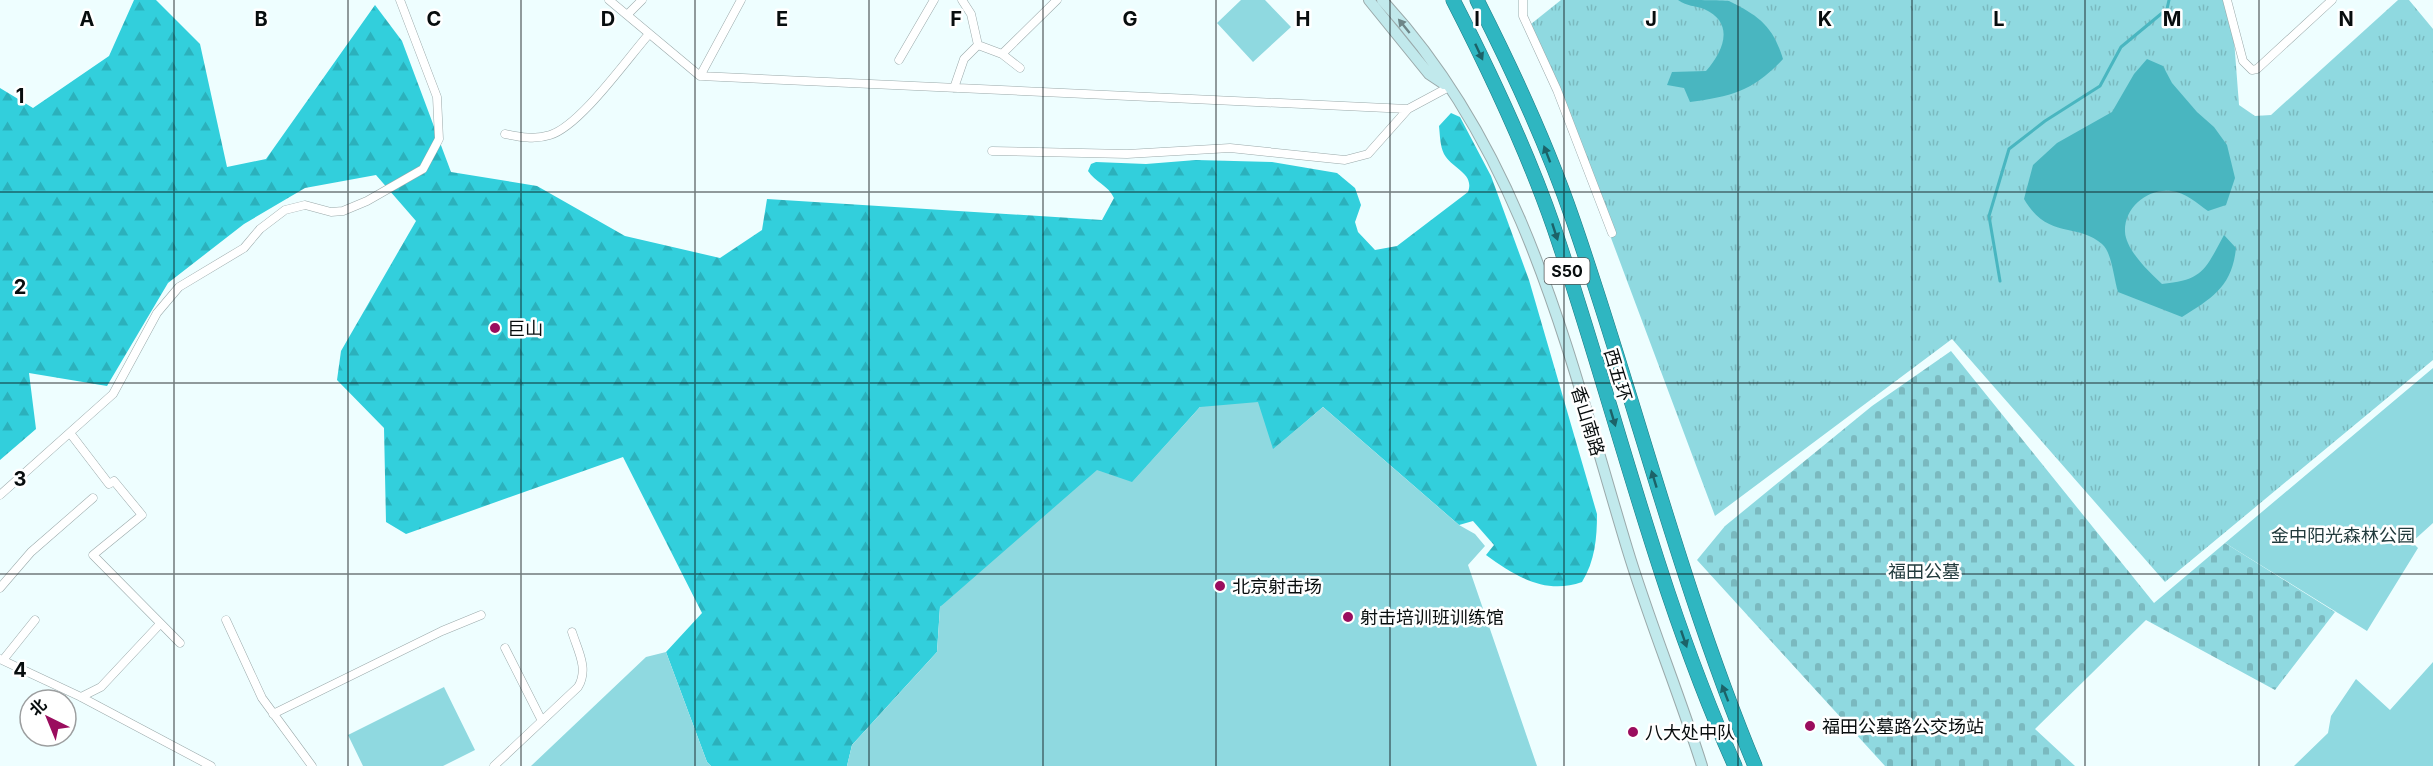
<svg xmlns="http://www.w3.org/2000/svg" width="2433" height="766" font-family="Inter,'Noto Sans SC',sans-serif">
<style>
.grass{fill:url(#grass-tufts)}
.forest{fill:url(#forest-firs)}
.cemetery{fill:url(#cemetery-stones)}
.park{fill:#8fd9e0}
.water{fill:#49b6c0}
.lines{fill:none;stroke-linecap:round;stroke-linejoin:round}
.stream{stroke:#49b6c0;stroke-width:3}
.street-casing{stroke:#9aa9aa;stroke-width:9}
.secondary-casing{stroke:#9aa9aa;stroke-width:12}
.highway-casing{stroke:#217b82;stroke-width:15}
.street{stroke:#fff;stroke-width:8}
.secondary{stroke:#c1e9ec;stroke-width:10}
.highway{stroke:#2fb6c1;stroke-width:14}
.oneway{fill:#6e8688}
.oneway2{fill:#1c6268}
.grid{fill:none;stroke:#080d0e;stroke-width:1.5;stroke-opacity:0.55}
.poi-dot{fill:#9a0d5e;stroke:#fff;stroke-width:2}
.labels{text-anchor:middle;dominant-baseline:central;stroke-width:5;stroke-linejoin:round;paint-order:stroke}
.shield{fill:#fff;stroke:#525656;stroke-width:1.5}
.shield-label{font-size:16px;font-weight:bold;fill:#080d0e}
.poi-label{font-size:18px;fill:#080d0e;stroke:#fff;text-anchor:start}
.street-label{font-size:18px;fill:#080d0e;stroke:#fff}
.park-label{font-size:18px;fill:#223b3d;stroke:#fff}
.grid-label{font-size:20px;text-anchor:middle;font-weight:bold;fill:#080d0e;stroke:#fff;stroke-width:5;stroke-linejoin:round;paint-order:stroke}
</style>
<defs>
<pattern id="grass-tufts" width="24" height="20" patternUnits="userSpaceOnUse" patternTransform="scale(1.5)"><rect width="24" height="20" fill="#8fd9e0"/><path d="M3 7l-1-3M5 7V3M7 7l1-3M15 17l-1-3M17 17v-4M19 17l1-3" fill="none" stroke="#7ab9bf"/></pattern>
<pattern id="forest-firs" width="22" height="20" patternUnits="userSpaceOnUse" patternTransform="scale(1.5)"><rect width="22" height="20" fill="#32cfdc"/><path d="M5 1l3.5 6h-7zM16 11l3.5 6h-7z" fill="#2bb1bc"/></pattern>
<pattern id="cemetery-stones" width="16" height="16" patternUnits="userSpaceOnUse" patternTransform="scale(1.5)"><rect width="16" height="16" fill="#8fd9e0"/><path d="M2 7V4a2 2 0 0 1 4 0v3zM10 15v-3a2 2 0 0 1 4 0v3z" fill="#7ab9bf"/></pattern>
</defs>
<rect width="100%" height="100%" fill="#eefeff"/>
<path class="grass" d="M1561 0H2231L2239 105 2255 116 2271 115 2398 0H2409L2433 29V360L2165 582 1952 339 1715 516 1531 24Z"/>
<path class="forest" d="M134 0H156L200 44 227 167 266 159 375 5 402 41 451 172 537 186 625 236 720 258 762 230 767 199 1102 220 1114 198C1108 185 1095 182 1088 171L1091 164 1096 162 1146 164 1196 160 1272 162 1337 173 1355 188 1361 205 1355 222 1358 232 1375 250 1397 246 1468 192C1475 173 1452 169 1444 154 1440 146 1440 135 1439 126L1451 113 1460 117 1491 176 1529 280 1597 514C1597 538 1595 561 1582 582 1545 595 1515 576 1486 555L1494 545 1473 521 1459 525 1323 407 1273 450 1200 407 1132 483 940 607 937 652 852 745 847 766H711L707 762 666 652 702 613 623 457 406 534 386 522 384 428 337 380 341 351 416 221 376 175 305 188 244 224 168 283 107 386 29 373 36 429 0 460V88L33 108 109 56Z"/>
<path class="cemetery" d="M1951 351 2154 603 2225 543 2335 612 2275 690 2146 620 2035 729 2075 766H1885L1697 560 1725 526 1872 406Z"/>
<path class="park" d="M1241 0H1265L1291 27 1253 62 1217 23Z
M2433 368V523L2412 542 2418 548 2367 631 2225 543Z
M1258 402 1273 449 1323 407 1459 525 1475 534 1485 546 1468 565 1537 766H847L852 745 937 652 940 607 1097 470 1132 482 1200 407Z
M666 652 707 762 711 766H531L646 657Z
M2433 662V766H2294L2328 733 2331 716 2356 679 2390 710Z
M444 687 475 750 443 766H363L348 735Z"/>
<path class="water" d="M1678 0C1689 0 1722 0 1729 1 1759 16 1773 26 1783 59 1753 91 1732 96 1690 102L1684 88 1667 85 1672 72 1706 71C1723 52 1736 23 1704 9 1694 5 1688 7 1678 0Z
M2147 59 2163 66 2172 83 2197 112 2214 127 2227 145 2235 178 2226 205 2208 211C2197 203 2185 192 2171 191 2148 188 2124 207 2125 232 2126 250 2149 272 2162 284 2203 280 2205 270 2224 235L2236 248C2232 287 2212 298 2182 317L2118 292C2114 280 2112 252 2102 244 2077 222 2048 240 2024 199L2033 165 2057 143 2112 112 2134 74Z"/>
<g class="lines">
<path class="stream" d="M2000 281 1989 216 2009 149 2045 121 2100 86 2121 47 2167 9 2169 0"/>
<defs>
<path id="street" d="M609 0 700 76 1408 109 1449 87
M962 0 971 14 978 45
M1523 0V16L1557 90 1612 233
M2227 0 2243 61 2252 70 2257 69 2332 0
M627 15 642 0
M1002 54 1057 0
M899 60 934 0
M700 76 741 0
M954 88 964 59 978 45 1002 54 1020 68
M505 134C520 137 535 140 550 135 580 126 627 59 649 34
M992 151 1127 154 1230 148 1345 160 1368 154 1408 109
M70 433 109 484 114 481 142 515 93 555 180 643
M0 495 113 394 157 313 179 287 244 248 260 229 285 210 305 205 331 212 343 211 367 201 423 169 439 139 437 97 400 0
M0 588 31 552 93 498
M226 620 262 698 312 766
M505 648 542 721
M0 659 81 697 211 766
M3 660 35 620
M81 697 101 687 159 625
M273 714 442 631 481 615
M494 766 578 687C589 669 578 651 572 632"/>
<path id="secondary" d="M1369 0 1429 74 1444 84
M1382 0C1525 154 1568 353 1627 548 1649 621 1679 693 1702 766"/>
<path id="highway" d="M1453 0C1491 74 1527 150 1554 228 1615 407 1657 593 1735 766
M1477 0C1513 71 1547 144 1573 220 1636 402 1681 588 1755 766"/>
</defs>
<use href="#street" class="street-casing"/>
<use href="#secondary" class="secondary-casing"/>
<use href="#highway" class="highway-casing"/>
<use href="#street" class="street"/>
<use href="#secondary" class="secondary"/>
<use href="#highway" class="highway"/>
</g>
<defs><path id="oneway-solid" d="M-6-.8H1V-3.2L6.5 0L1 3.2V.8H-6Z" transform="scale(1.5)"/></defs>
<use class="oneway" href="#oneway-solid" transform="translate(1404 26) rotate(-129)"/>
<g class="oneway2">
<use href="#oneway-solid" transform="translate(1479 52) rotate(65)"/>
<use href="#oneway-solid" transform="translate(1547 154) rotate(-111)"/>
<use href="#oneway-solid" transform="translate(1555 232) rotate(72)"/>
<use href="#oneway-solid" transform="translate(1613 418) rotate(73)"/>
<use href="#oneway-solid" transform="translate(1654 479) rotate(-107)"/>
<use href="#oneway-solid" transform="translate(1684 639) rotate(71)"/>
<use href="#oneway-solid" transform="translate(1725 693) rotate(-111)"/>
</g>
<path class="grid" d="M174 0V766M348 0V766M521 0V766M695 0V766M869 0V766M1043 0V766M1216 0V766M1390 0V766M1564 0V766M1738 0V766M1912 0V766M2085 0V766M2259 0V766M0 192H2433M0 383H2433M0 574H2433"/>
<g class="poi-dot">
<circle cx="495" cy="328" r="6"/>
<circle cx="1220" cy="586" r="6"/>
<circle cx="1348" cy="617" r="6"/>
<circle cx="1810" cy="726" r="6"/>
<circle cx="1633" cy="732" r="6"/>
</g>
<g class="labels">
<rect class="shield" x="1544.5" y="258" width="45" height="26" rx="4.5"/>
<g class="shield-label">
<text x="1567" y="271">S50</text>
</g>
<g class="poi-label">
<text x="507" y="328">巨山</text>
<text x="1232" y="586">北京射击场</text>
<text x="1360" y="617">射击培训班训练馆</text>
<text x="1822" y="726">福田公墓路公交场站</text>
<text x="1645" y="732">八大处中队</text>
</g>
<g class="street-label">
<text transform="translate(1618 375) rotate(73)">西五环</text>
<text transform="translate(1588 421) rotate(73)">香山南路</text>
</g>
<g class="park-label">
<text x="2343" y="535">金中阳光森林公园</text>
<text x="1924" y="571">福田公墓</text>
</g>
</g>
<g class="grid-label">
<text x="87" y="26">A</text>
<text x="261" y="26">B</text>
<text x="434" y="26">C</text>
<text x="608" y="26">D</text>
<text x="782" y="26">E</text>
<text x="956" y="26">F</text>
<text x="1130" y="26">G</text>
<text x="1303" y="26">H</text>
<text x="1477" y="26">I</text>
<text x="1651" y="26">J</text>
<text x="1825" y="26">K</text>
<text x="1999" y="26">L</text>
<text x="2172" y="26">M</text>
<text x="2346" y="26">N</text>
<text x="20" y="103">1</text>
<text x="20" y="294">2</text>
<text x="20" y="486">3</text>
<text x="20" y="677">4</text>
</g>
<g transform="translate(48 718) rotate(317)"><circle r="28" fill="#ffffff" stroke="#9c9e9f" stroke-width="1.5"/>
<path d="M0-4.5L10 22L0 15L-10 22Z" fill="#9a0d5e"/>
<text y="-9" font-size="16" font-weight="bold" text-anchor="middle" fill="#080d0e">北</text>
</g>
</svg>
